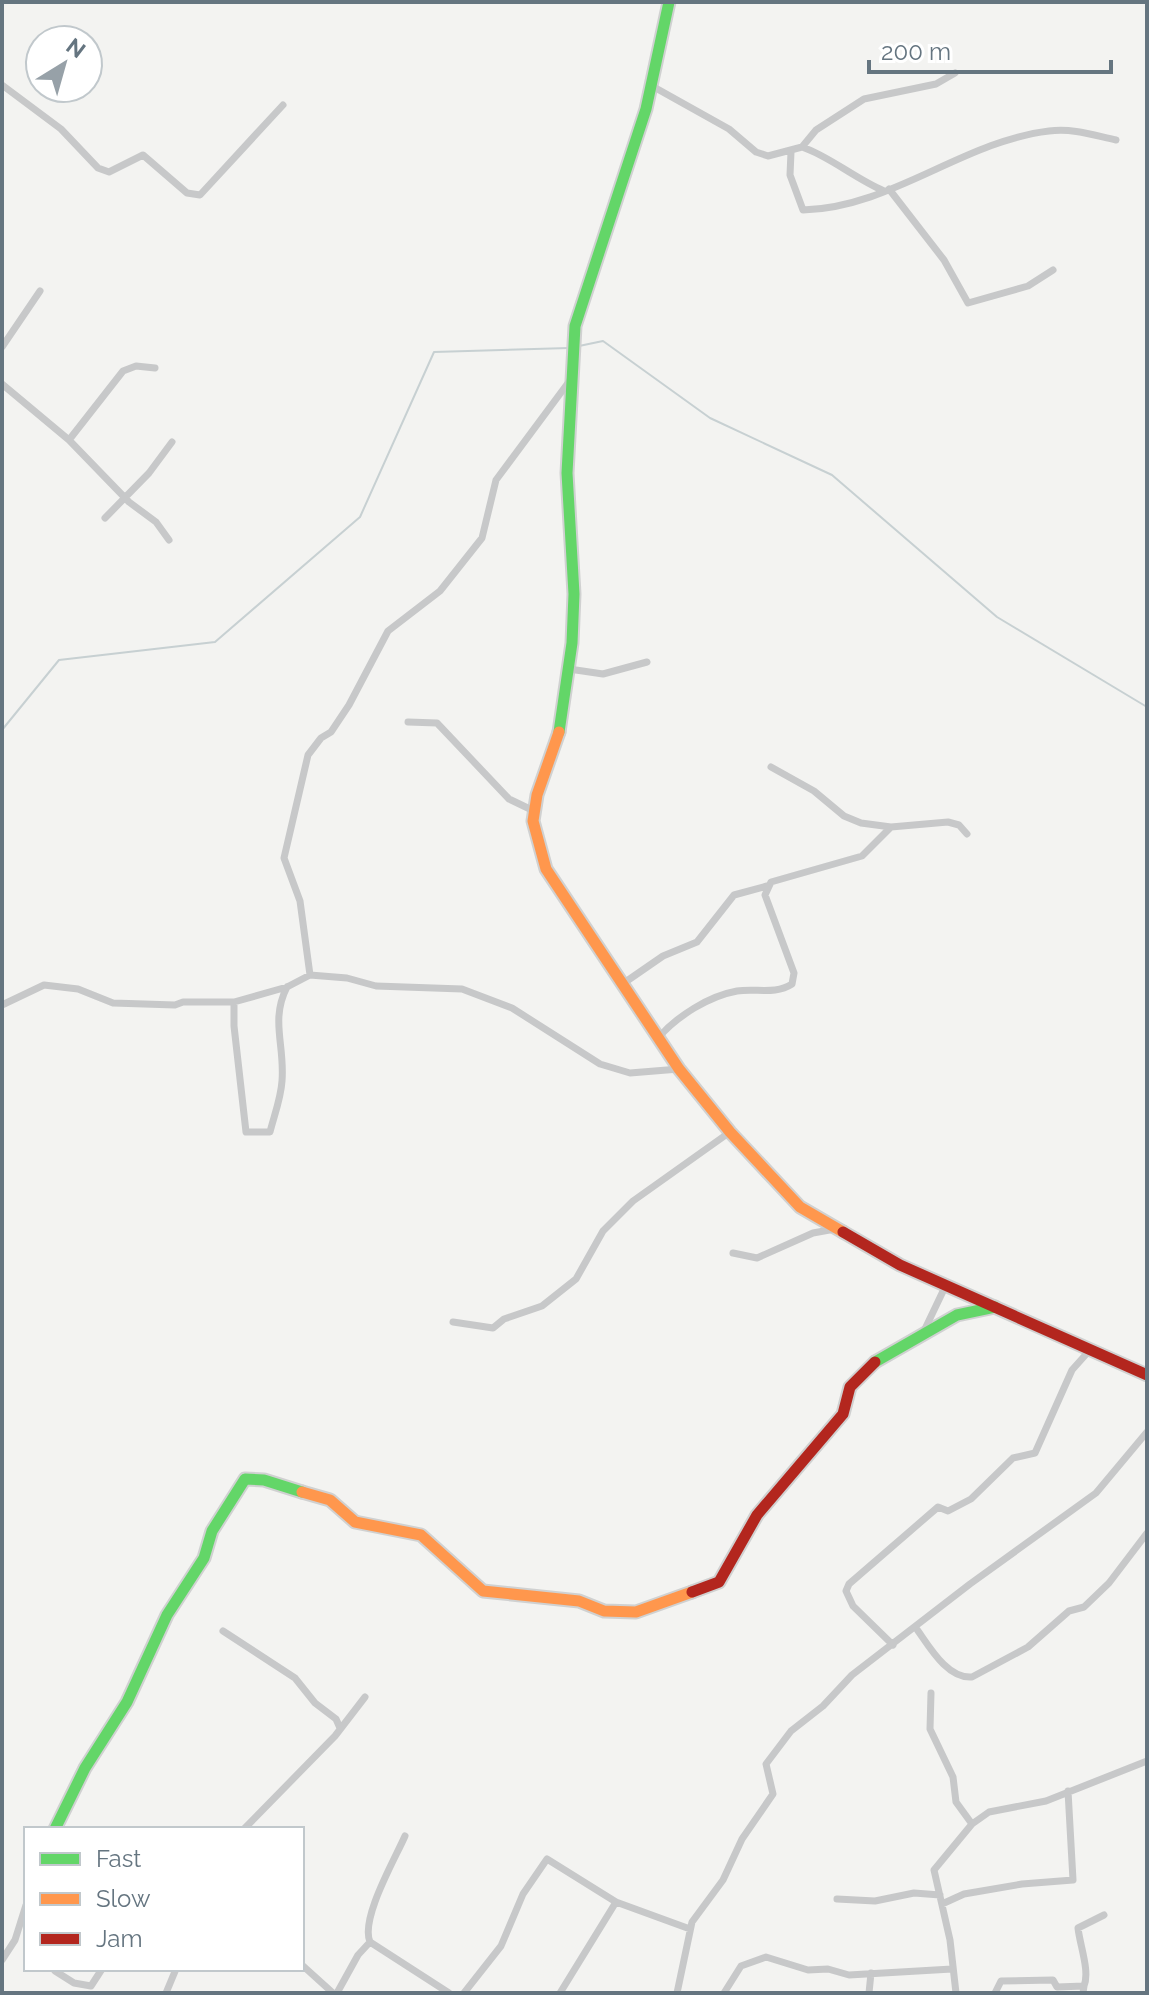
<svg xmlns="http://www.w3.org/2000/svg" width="1149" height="1995" font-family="Raleway,sans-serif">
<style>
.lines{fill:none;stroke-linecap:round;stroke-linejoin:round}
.stream{stroke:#c7d0d2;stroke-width:2}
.fast-casing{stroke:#d0d1d1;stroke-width:15}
.slow-casing{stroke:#d0d1d1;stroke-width:15}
.jam-casing{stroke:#d0d1d1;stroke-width:15}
.street{stroke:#c7c8c9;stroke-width:7}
.fast{stroke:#63d668;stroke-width:11}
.slow{stroke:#ff974d;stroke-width:11}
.jam{stroke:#b3261e;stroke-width:11}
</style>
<rect width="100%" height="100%" fill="#f3f3f1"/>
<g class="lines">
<path class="stream" d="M579 346 603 341 710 418 832 475 997 617 1147 707
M2 730 59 660 215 642 360 517 434 352 569 348"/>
<defs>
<path id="fast" d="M559 732 572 643 574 594 567 473 575 326 646 109 669 2
M875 1362 957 1315 995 1307
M55 1829 85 1768 127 1702 167 1615 204 1558 212 1531 245 1479 264 1480 302 1492"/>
<path id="slow" d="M559 732 537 795 533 821 546 869 679 1069 730 1132 800 1207 843 1232
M302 1492 330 1500 355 1522 421 1535 483 1591 579 1601 604 1611 636 1612 692 1592"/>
<path id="jam" d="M843 1232 900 1265 1147 1375
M692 1592 719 1582 757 1515 843 1414 850 1387 875 1362"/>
</defs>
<use href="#fast" class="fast-casing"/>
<use href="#slow" class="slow-casing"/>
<use href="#jam" class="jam-casing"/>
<path class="street" d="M2 85 61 129 98 168 109 172 143 155 187 193 200 195 283 105
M652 86 729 129 756 152 768 156 802 147 816 130 864 99 936 84 955 73
M802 147C829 156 854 178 884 191
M791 152 790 175 803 210C891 208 963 141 1049 131 1073 128 1093 135 1116 140
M889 189 944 260 968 303 1028 286 1053 270
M2 347 40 291
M2 384 69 440 129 502 156 522 169 540
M69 440 123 371 136 366 155 368
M105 518 149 473 172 442
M569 669 603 674 647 662
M408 722 437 723 509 799 534 811
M771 767 814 791 844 816 861 823 891 827
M310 975 300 901 284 858 308 755 321 738 331 732 349 705 388 631 440 591 482 538 496 480 571 379
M621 985 663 956 697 942 734 895 767 886
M234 1002V1026L246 1132H270C274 1116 281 1098 282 1081 285 1045 270 1020 287 987
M2 1005 44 985 78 989 113 1003 175 1005 183 1002H234L287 987 310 975 347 978 376 986 462 989 512 1008 600 1064 630 1073 679 1069
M658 1038C677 1016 709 996 737 991 756 988 775 995 792 984L794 973 765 895 771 882 862 856 891 827 948 822 959 825 967 834
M733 1253 757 1258 813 1233 835 1229
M453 1322 493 1328 504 1319 542 1306 576 1279 603 1231 633 1201 730 1132
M924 1331 945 1287
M916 1628C929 1646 947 1679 972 1677L1028 1647 1069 1611 1084 1607 1109 1583 1147 1533
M223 1631 295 1678 315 1703 336 1719 340 1728
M893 1645 853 1606 846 1591 849 1584 938 1507 948 1511 971 1499 1013 1458 1035 1453 1072 1370 1089 1351
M931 1693 930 1729 953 1777 956 1802 972 1824
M244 1829 335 1736 365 1697
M837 1899 875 1901 914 1893 940 1895
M942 1904 964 1894 1022 1884 1073 1880 1068 1791
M370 1942C360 1919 395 1859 405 1836
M2 1960 15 1940 26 1905
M302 1965 333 1993
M55 1971 74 1983 91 1986 102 1969
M1084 1986C1090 1971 1080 1946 1078 1928L1104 1915
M166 1993 176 1969
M337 1993 358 1955 370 1942 449 1993
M464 1993 501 1946 523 1894 547 1859 616 1902 690 1929
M560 1993 616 1902
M677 1993 692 1922 723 1880 742 1839 773 1794 766 1764 791 1731 823 1706 852 1675 970 1584 1096 1493 1147 1432
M724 1993 741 1966 766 1957 808 1970 828 1969 849 1975 952 1969
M869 1993 871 1973
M956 1993 950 1940 934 1870 972 1824 989 1812 1046 1801 1147 1761
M995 1993 1001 1981 1053 1980 1057 1987 1084 1986 1083 1993"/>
<use href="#fast" class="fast"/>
<use href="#slow" class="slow"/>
<use href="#jam" class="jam"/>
</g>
<rect width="1149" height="1995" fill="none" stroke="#657580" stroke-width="8"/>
<rect x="24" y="1827" width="280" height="144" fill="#ffffff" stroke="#c1c8cc" stroke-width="2"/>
<rect x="40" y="1853" width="40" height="12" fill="#63d668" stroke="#c1c8cc" stroke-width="2"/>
<text x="96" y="1867" font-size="24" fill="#657580">Fast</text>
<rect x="40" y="1893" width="40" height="12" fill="#ff974d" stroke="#c1c8cc" stroke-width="2"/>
<text x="96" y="1907" font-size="24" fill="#657580">Slow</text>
<rect x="40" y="1933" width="40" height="12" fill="#b3261e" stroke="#c1c8cc" stroke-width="2"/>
<text x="96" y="1947" font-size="24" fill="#657580">Jam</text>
<g transform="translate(64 64) rotate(37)"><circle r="38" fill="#ffffff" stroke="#c1c8cc" stroke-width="2"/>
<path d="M0-6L14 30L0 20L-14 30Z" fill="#97a1a8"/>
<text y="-12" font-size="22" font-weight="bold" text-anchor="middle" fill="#657580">N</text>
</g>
<path d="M869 60v12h242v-12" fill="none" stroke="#657580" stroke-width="4"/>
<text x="881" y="60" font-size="24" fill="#657580" stroke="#ffffff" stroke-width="6" paint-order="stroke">200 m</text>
</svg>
